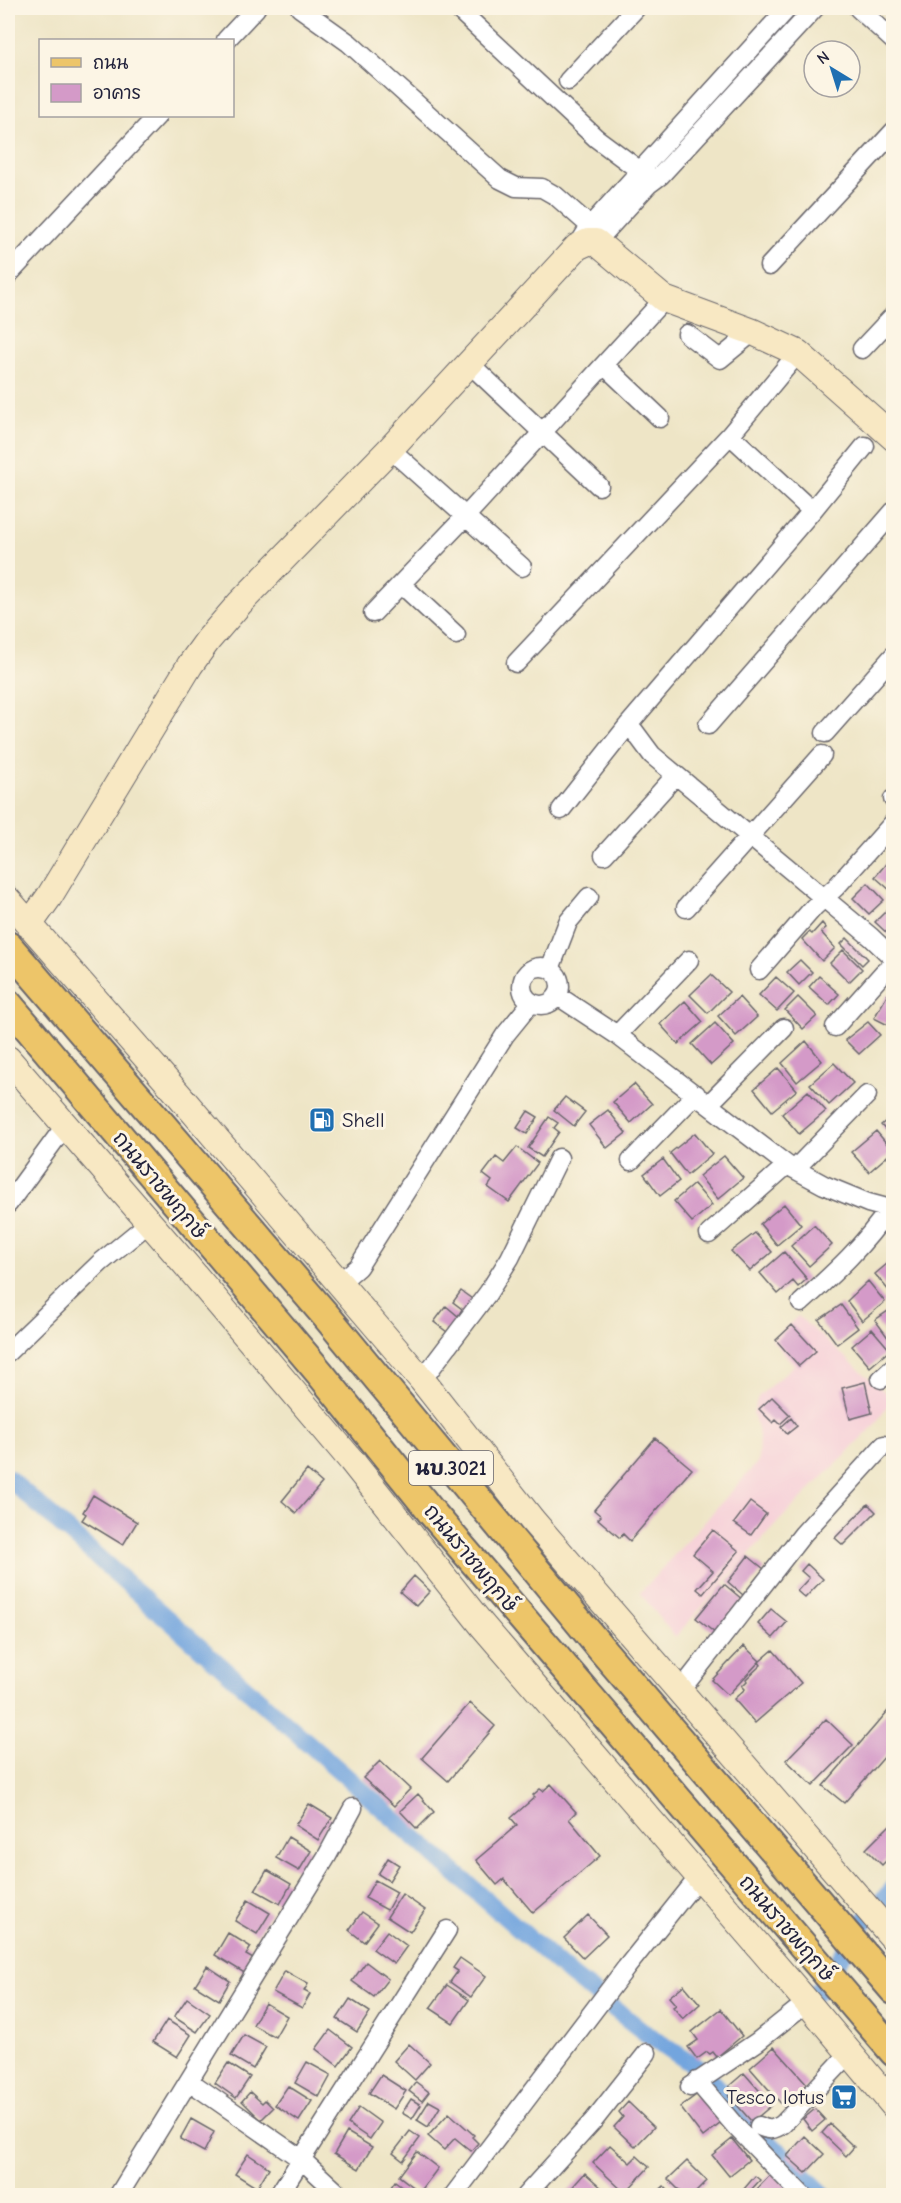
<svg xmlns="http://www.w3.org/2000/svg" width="901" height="2203" font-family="'Comic Neue','Playpen Sans Thai',sans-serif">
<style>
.built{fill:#f6cfd8}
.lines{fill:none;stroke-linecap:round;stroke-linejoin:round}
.canal{stroke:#73a5de;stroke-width:18}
.building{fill:#d49ac8}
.street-casing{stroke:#69666c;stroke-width:21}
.secondary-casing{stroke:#69666c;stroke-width:28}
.primary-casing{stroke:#69666c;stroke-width:32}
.street{stroke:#fff;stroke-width:18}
.secondary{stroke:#f8e8c3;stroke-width:26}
.primary{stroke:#edc569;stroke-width:28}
.labels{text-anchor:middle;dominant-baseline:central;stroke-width:6;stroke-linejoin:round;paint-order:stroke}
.shield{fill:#fcf5e5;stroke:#63616e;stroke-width:1.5}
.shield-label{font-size:20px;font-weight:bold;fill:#22223b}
.poi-label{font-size:21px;fill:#22223b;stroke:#fcf5e5;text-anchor:start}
.street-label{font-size:21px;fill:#22223b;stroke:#fcf5e5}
</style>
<rect width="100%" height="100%" fill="#fcf5e5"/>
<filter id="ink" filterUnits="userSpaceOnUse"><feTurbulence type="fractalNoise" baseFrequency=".0167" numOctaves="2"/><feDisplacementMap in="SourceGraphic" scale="12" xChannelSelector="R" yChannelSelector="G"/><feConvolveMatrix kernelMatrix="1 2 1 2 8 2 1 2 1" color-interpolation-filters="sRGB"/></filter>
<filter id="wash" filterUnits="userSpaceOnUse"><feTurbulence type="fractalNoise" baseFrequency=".008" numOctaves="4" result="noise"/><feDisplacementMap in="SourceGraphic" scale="24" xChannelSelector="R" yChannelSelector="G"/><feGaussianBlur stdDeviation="1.35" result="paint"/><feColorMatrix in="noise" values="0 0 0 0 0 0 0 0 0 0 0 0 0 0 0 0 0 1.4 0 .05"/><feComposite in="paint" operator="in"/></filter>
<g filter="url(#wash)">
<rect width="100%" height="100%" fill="#eee5c6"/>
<path class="built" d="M798 1316 893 1399 872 1428 780 1520 675 1637 640 1593 758 1462 759 1435 753 1413 758 1397 794 1365 772 1340Z"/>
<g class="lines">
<path class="canal" d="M8 1478 572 1976 648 2035 703 2071 755 2129 825 2196
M796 2009 819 1990 871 1912 894 1888"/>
</g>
<g id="blocks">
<path class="building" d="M890 859 894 862V888L891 891 875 877Z
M868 883 884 900 869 914 853 898Z
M891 906 894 909V934L891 937 875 922Z
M822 923 826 928 821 932 835 948 822 961 802 939 809 932 812 934Z
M847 938 868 959 862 965 841 944Z
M843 950 862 969 849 982 830 963Z
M800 960 812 972 799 985 787 972Z
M711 975 729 992 708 1013 690 995Z
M819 976 839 994 829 1005 809 987Z
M776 977 794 993 777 1011 759 995Z
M888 994 894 998V1020L890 1026 874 1018Z
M739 997 757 1017 736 1036 718 1016Z
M798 997 817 1016 803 1029 785 1010Z
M685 1001 703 1022 678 1044 660 1024Z
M868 1022 880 1035 859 1054 845 1040Z
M715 1023 734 1044 711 1065 692 1044Z
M806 1041 822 1061 797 1082 782 1063Z
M834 1063 853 1083 829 1105 810 1084Z
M778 1068 797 1090 772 1111 754 1089Z
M634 1084 652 1104 631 1123 613 1102Z
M808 1091 826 1111 799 1134 782 1114Z
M565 1097 585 1112 574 1126 554 1110Z
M608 1110 626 1133 607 1148 589 1125Z
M528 1111 538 1117 527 1134 517 1128Z
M894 1114V1139L881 1125Z
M549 1117 558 1123 554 1128 559 1132 542 1157 528 1148Z
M876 1131 893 1151 869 1172 851 1152Z
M695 1133 712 1154 687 1175 670 1153Z
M517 1147 538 1163 509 1202 488 1187 492 1181 483 1174 496 1157 504 1163Z
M724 1156 743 1178 718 1199 699 1176Z
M663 1159 679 1181 660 1196 644 1174Z
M694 1184 712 1205 692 1222 674 1201Z
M784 1204 801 1225 777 1245 760 1224Z
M814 1225 832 1245 809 1266 791 1246Z
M755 1233 772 1252 750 1271 731 1251Z
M784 1252 807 1279 798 1287 793 1281 778 1294 760 1273Z
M894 1258V1289L890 1292 875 1274Z
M868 1281 885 1302 862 1321 847 1301Z
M461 1291 479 1304 457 1332 450 1327 447 1332 434 1322 446 1306 458 1316 462 1309 453 1302Z
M841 1305 858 1328 837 1344 819 1320Z
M894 1307V1336L889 1339 875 1320Z
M792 1325 816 1351 799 1366 776 1340Z
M872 1329 890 1350 870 1367 852 1346Z
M865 1382 872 1413 850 1419 842 1388Z
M772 1397 790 1415 780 1424 776 1420 773 1423 759 1409Z
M791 1418 797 1426 787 1434 781 1427Z
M655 1438 692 1469 630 1541 623 1534 620 1538 598 1519 601 1516 594 1510Z
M307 1470 322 1483 296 1513 282 1501Z
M93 1495 137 1522 123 1545 82 1520 86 1514 83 1512Z
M750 1502 766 1514 751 1535 734 1523Z
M868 1504 876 1512 843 1545 835 1538Z
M713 1530 739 1551 703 1594 697 1589 713 1571 693 1554Z
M748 1556 764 1569 743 1595 728 1582Z
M807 1564 823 1579 805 1598 797 1591 809 1578 801 1571Z
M414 1576 430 1591 416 1606 400 1592Z
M724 1584 743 1600 715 1633 696 1618Z
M771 1609 787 1622 773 1638 758 1624Z
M744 1646 760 1661 759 1662 773 1650 801 1683 755 1723 734 1699 745 1689 742 1686 747 1681 746 1679 761 1665 759 1662 728 1695 712 1680Z
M470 1703 495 1726 448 1781 422 1758Z
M894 1704V1746L844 1803 823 1786Z
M826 1719 853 1745 813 1786 786 1760Z
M380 1761 410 1789 394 1806 363 1778Z
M551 1784 576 1812 569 1819 600 1856 533 1913 504 1879 497 1885 476 1860 517 1825 511 1818 535 1797 533 1795 540 1789 543 1791Z
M418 1794 434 1812 417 1829 400 1811Z
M309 1804 332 1818 318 1840 295 1825Z
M894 1821V1853L882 1865 866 1849Z
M288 1837 311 1851 299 1871 276 1858Z
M388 1858 399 1865 389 1881 378 1874Z
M267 1870 291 1884 280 1904 255 1890Z
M375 1880 397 1892 387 1910 365 1898Z
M402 1894 425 1910 410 1932 387 1917Z
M248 1900 270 1913 257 1934 235 1921Z
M362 1912 378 1923 364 1942 349 1930Z
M588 1915 607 1935 583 1958 564 1938Z
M387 1931 407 1946 394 1964 373 1949Z
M228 1933 251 1947 246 1955 255 1960 246 1974 215 1955Z
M460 1958 486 1976 471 1997 450 1982 458 1971 453 1968Z
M366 1962 388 1979 374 1997 352 1981Z
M207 1966 230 1981 219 2000 195 1985Z
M285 1971 308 1984 304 1991 310 1994 302 2008 273 1992Z
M447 1985 469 2000 453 2023 430 2008Z
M684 1985 700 2004 683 2019 673 2007 676 2005 669 1997Z
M187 1998 210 2014 197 2032 174 2017Z
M350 1999 370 2012 357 2032 337 2019Z
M265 2003 287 2016 275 2037 253 2025Z
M721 2009 742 2036 717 2057 713 2052 710 2054 707 2052 697 2059 688 2047 698 2040 692 2032Z
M167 2020 191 2035 177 2057 153 2042Z
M330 2030 352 2047 338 2066 316 2049Z
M244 2035 266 2047 253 2069 231 2056Z
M409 2044 430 2063 415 2080 394 2061Z
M774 2047 808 2085 784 2107 750 2068Z
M307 2062 331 2075 319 2097 295 2083Z
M228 2063 250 2077 236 2098 215 2083Z
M744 2073 772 2105 752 2122 728 2095 733 2091 729 2086Z
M381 2075 406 2091 394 2109 369 2093Z
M416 2082 429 2092 422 2101 409 2091Z
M288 2086 312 2101 299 2121 275 2105Z
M250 2092 262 2103 265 2100 273 2108 261 2120 242 2101Z
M699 2093 721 2123 703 2137 680 2107Z
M411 2099 421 2105 412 2119 402 2113Z
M429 2101 440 2107 428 2127 417 2120Z
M628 2102 654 2127 635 2147 614 2127 623 2117 619 2112Z
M359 2107 381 2123 370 2139 348 2124Z
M815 2109 825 2120 812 2131 803 2119Z
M449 2113 474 2135 472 2137 478 2143 471 2151 455 2138 444 2150 428 2136Z
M191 2119 214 2132 204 2152 180 2139Z
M830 2124 854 2147 846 2156 822 2133Z
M410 2131 420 2138 403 2161 393 2153Z
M347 2132 372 2147 359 2169 334 2154Z
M805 2136 824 2154 806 2173 787 2156Z
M732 2139 749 2160 729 2176 712 2155Z
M610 2145 630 2163 637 2156 649 2167 625 2193 593 2163Z
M417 2152 438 2168 420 2192 399 2176Z
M248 2154 269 2168 257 2188 235 2174Z
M687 2161 707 2181 692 2196H685L668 2179Z
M585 2173 604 2190 599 2196H569L567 2193Z
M772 2173 790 2189 784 2196H764L757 2189Z
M755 2176 760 2180 750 2191 755 2196H738Z
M395 2181 415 2196H385Z
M664 2186 673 2196H653Z"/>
</g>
</g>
<g filter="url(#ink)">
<use href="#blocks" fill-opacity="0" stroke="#69666c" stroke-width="1.5"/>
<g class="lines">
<defs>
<path id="street" d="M300 8 349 43 500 179 516 187 542 188 556 196 590 226 577 247
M457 8 596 138 639 170 646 180
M858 8 894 41
M226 40 256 8
M568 81 636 8
M599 231 590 226 788 8
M596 242 649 184 661 175 815 8
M769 266 894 131
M8 275 157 116
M687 334 720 359 753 332
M862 349 894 315
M470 364 599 486
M604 365 660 418
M390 449 522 567
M812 511 865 446
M401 584 456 635
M373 613 465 517 664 299
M516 663 730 435 798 353
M629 724 652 755 871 937 894 959
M708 725 894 511
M825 733 894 655
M893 799H894
M561 810 629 724 812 511 730 435
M604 855 676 775
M686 908 822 755
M522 986a19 19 0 1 1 38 0a19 19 0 1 1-38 0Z
M550 969 568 922 589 897
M759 970 814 907 836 887 894 822
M558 996 617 1035 787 1165 824 1185 868 1203 894 1210
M835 1027 884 972 894 965
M617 1035 689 960
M709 1104 784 1028
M631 1161 696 1094
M795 1169 867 1095
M8 1204 65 1126
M709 1234 787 1165
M339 1283 358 1267 505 1035 531 1003
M801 1303C835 1272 862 1248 889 1209
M8 1352 100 1263 150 1222
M881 1379 894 1367
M422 1380 488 1293 510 1258 559 1158
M680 1691 803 1534 884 1445
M189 2081 301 2159 341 2196
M697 2081 736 2127 803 2196
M690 2087 757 2042 807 2002
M759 2126C769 2131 774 2130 783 2124L849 2054
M118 2196 327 1856 353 1808
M278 2196 447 1930
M453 2196 626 1968 698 1878
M525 2196 594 2120 647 2053"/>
<path id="secondary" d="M8 900 179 1095 422 1380 532 1520 894 1939
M29 925 49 897 190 665 208 640 240 603 390 449 577 247 588 242H596L664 299 753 332 798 353 894 438
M8 1059 187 1266 351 1460 482 1625 807 2002 894 2106"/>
<path id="primary" d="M8 946 327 1317 604 1652 894 1990
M8 1004 319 1372 433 1514 894 2052"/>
</defs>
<use href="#street" class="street-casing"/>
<use href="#secondary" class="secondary-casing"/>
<use href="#primary" class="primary-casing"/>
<use href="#street" class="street"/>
<use href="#secondary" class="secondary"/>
<use href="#primary" class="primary"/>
</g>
</g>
<defs>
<symbol id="fuel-square" viewBox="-11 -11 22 22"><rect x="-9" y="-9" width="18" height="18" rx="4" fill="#1f6fb2" stroke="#fcf5e5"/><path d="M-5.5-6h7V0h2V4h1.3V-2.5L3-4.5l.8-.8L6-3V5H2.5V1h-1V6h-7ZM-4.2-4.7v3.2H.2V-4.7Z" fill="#fff"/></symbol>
<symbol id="supermarket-square" viewBox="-11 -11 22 22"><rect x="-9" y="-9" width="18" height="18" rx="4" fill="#1f6fb2" stroke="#fcf5e5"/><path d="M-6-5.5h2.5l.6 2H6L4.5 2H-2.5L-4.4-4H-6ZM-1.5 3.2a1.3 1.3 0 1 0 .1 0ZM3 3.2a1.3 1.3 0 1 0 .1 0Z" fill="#fff"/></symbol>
</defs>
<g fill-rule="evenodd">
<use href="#fuel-square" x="307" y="1105" width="30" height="30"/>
<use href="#supermarket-square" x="829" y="2082" width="30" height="30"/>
</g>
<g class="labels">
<rect class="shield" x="409" y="1451" width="84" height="34" rx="4.5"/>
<g class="shield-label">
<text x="451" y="1468">นบ.3021</text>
</g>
<g class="poi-label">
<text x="342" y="1120">Shell</text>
<text x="824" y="2097" text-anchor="end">Tesco lotus</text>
</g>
<g class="street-label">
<text transform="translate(160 1185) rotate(50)">ถนนราชพฤกษ์</text>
<text transform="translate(471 1558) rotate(50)">ถนนราชพฤกษ์</text>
<text transform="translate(787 1928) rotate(49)">ถนนราชพฤกษ์</text>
</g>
</g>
<rect width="901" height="2203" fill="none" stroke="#fcf5e5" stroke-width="30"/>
<rect x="39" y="39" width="195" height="78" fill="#fcf5e5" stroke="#a5a1a1" stroke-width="1.5"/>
<rect x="51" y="58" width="30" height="9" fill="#edc569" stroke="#a5a1a1" stroke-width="1.5"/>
<text x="93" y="69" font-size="18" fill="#22223b">ถนน</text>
<rect x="51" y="84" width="30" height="18" fill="#d49ac8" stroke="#a5a1a1" stroke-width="1.5"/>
<text x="93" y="99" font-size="18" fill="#22223b">อาคาร</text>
<g transform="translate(832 69) rotate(322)"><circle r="28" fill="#fcf5e5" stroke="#a5a1a1" stroke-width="1.5"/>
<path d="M0-4.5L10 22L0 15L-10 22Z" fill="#1f6fb2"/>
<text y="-9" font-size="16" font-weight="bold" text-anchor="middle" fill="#22223b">N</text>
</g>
</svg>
